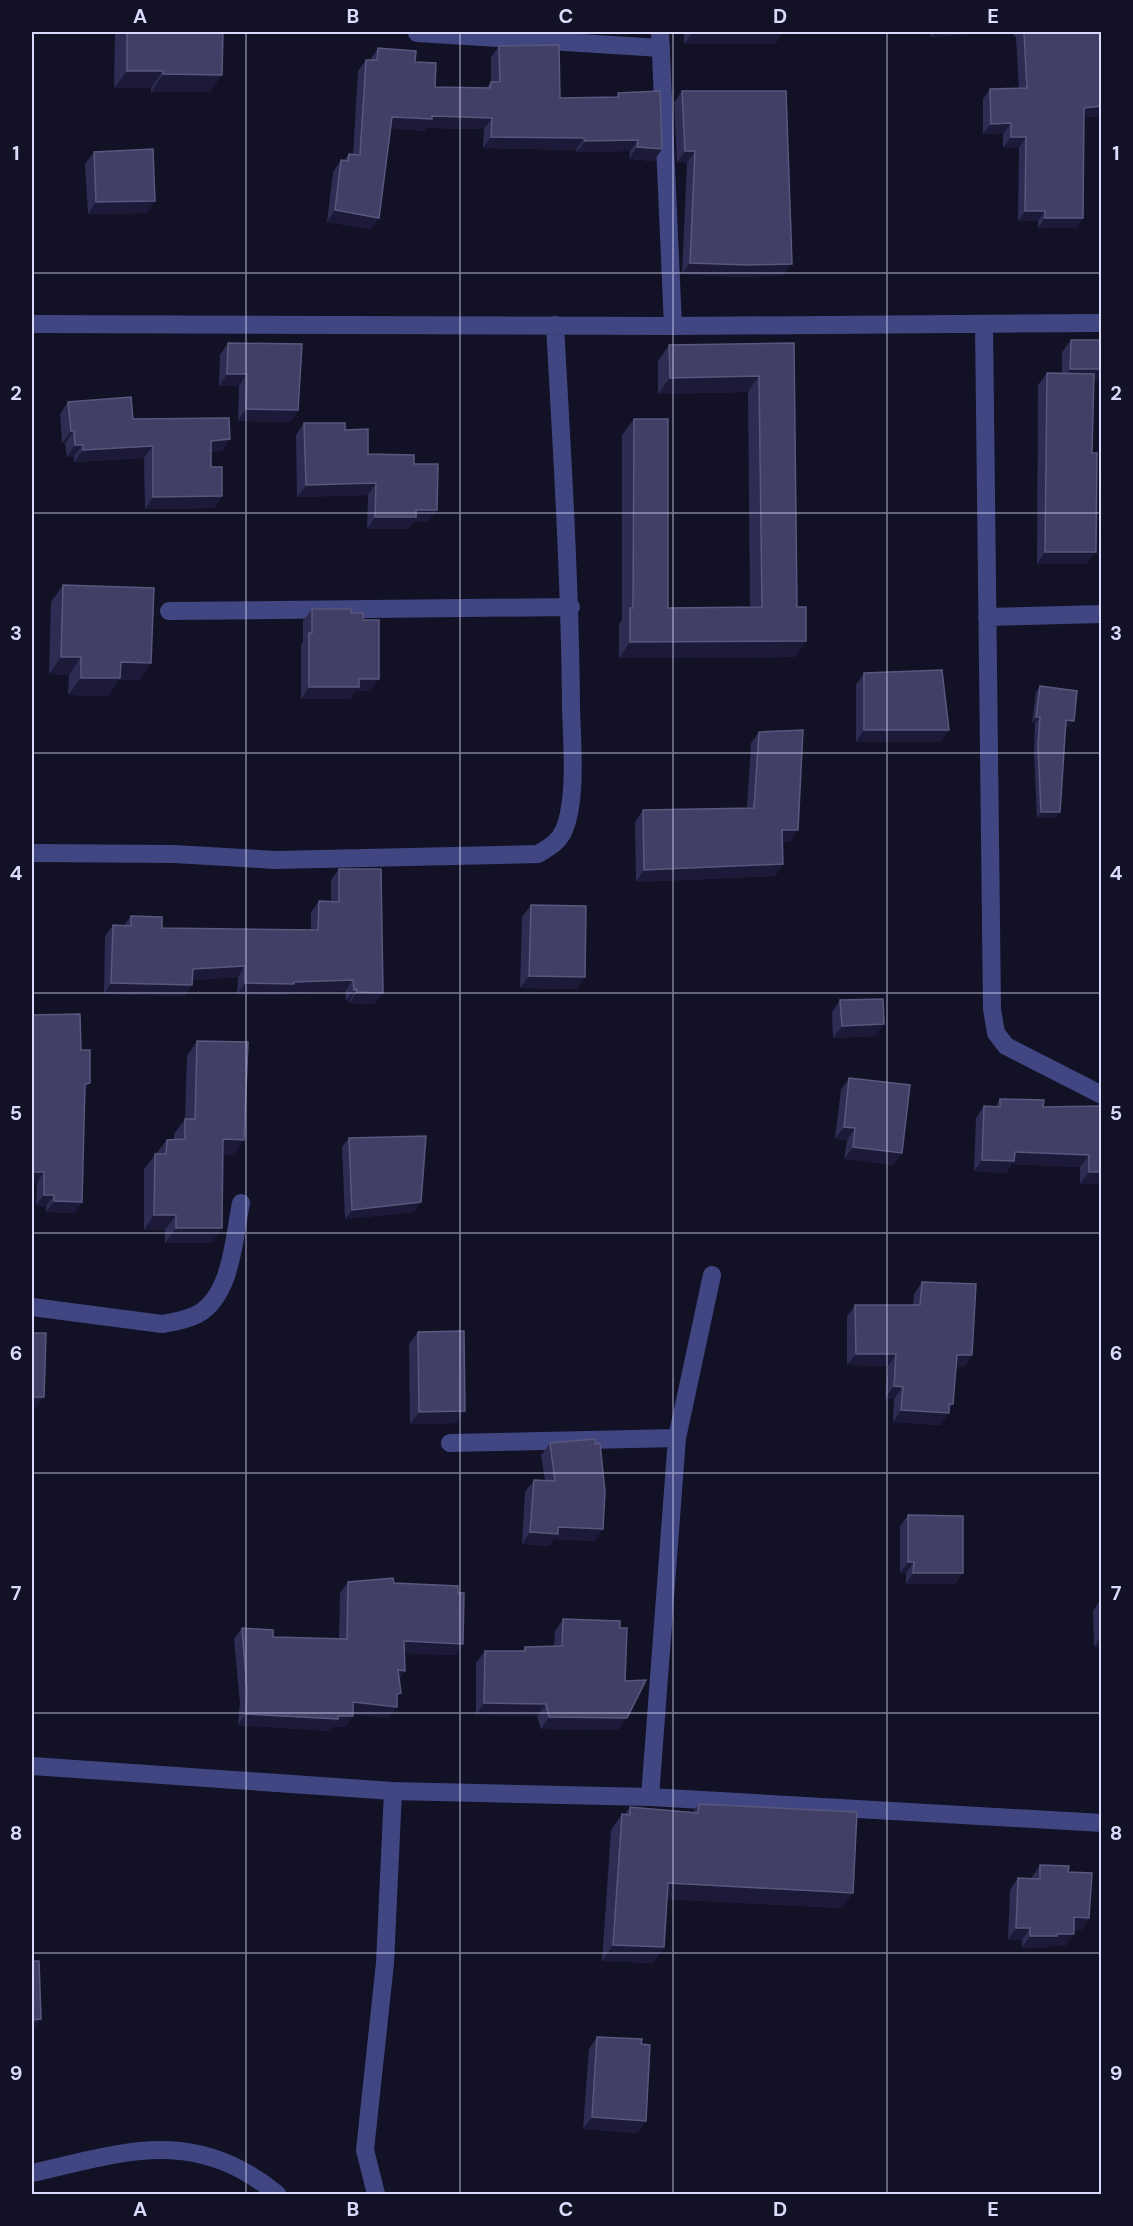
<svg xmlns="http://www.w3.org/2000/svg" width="1133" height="2226" font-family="'DM Sans',sans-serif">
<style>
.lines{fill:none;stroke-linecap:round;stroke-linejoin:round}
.minor{stroke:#404681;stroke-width:18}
.wall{fill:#2f2c53}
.shaded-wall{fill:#1c1939}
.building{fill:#413f65;stroke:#59577d;stroke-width:1.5}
.grid{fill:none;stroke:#d9dafc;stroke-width:1.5;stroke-opacity:0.55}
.neatline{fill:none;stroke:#d9dafc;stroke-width:2}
.grid-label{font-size:20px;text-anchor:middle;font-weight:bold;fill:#d9dafc}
</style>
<rect width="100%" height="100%" fill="#121126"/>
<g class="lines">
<path class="minor" d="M660 32 673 326
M417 33 661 48
M32 324 673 326 1102 323
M984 324 992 1009 996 1033 1006 1046 1102 1095
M169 611 571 607
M987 617 1102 614
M32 853 174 854 276 860 538 854C548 848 559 842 564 830 577 799 572 742 571 708 570 580 562 452 555 325
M32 1307 162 1324C174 1322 187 1320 198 1314 232 1295 234 1237 241 1203
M450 1443 677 1438
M32 1766 393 1791 650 1797 1102 1823
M650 1797 677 1438 712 1275
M32 2173C125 2152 194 2126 277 2194
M376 2194 365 2150 385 1963 393 1791"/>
</g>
<path class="wall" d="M115 32H223L210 92H151V88H114Z
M684 32H783L775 44H684Z
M910 32H993L931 37 930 33 910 34Z
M1014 32H1101V116L1084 117 1076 228H1038V221H1018L1019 148H1003V134H983V99L990 89 1019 88 1016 36 1014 37Z
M499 46 560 98 616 97 618 93 654 161 629 159 630 151 577 152 576 150 483 148 484 129 426 128 424 131 391 128 371 229 327 222 333 172 341 160H344L349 154 353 155 358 71 366 60H370L378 48 415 62 435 87 486 88 491 82V57Z
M682 91 784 275 739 277 682 274 687 163 677 162 674 103Z
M94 152 147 213 88 214 85 164Z
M1071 340H1101V381H1094L1087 564H1037L1038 385 1047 373H1062V352Z
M228 343 298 410 290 422 238 421 239 386H219L220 355Z
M794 343 797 607 806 641 795 657 619 658V624L622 620V435L634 419 668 608 750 607 748 392 658 394V361L669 345Z
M68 402 133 419 230 439 222 451 211 452V467L222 496 214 508 145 509 144 458 74 462V456L67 457 65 443H62L60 414Z
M304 423 345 430 368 454 414 464 428 522H413L408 529H367L368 495 297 497 296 435Z
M63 585 151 663 139 680H119L108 696 68 695 69 675 49 674 51 602Z
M312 609 351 613 363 620 370 691H355L350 699H301V645L303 641V621Z
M864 673 941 742H856V685Z
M1040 686 1069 727H1065L1060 812 1055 818H1037L1034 752 1035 723H1032L1036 692Z
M759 732 790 842H782L783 864 775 876 636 882 635 822 643 810 747 808 751 743Z
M339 869 375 1004 349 1003V1001H346L345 991 288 993 286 995 237 994 238 977 192 980 185 996 104 994 105 936 113 925H124L131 916 162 928 311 930V912L319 901 331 902V880Z
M531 905 577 989 520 988 522 917Z
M840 1000 876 1036 833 1038 832 1012Z
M197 1041 234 1155 223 1154 212 1243H165V1230H144V1169L167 1140H174V1134L185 1119 187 1056Z
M81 1050 90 1083 84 1092 82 1202 74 1213 46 1212V1206L36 1205 37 1183Z
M849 1078 894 1165 844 1159 847 1140 835 1139 841 1090Z
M1000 1099 1043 1107 1101 1106V1184H1080V1167L1012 1164 1006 1173 974 1171 976 1118 984 1106 995 1107Z
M349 1138 414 1212 345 1219 342 1147Z
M922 1282 972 1355 964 1367H956L953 1404 940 1425 893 1422 894 1399 885 1398 888 1366 847 1365V1317L855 1305H913L914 1294Z
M418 1332 457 1423 410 1424 409 1344Z
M550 1443 595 1541 554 1539 549 1546 522 1544 525 1492 534 1480H545L541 1455Z
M908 1515 955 1584H906V1573H900V1526Z
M348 1582 394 1583 458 1593 463 1644 455 1655 404 1653 405 1671 399 1680 397 1699 389 1718 353 1714 345 1727H332L330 1731 238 1725 240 1703 234 1639 242 1628 273 1637 339 1639 340 1593Z
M1101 1599V1647H1094L1093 1611Z
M563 1619 618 1730 541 1729 537 1716 476 1715V1663L485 1651H522L525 1647 554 1646 555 1631Z
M699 1804 842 1908 667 1899 664 1947 653 1963 602 1961 611 1830 622 1814H625L630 1807 693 1812Z
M1040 1865 1068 1872 1089 1918 1081 1930 1074 1929 1065 1946H1050L1048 1948H1022V1940H1008L1010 1890 1018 1878 1032 1879V1877Z
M597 2037 638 2133 583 2129 589 2049Z"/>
<path class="shaded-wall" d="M576 32H631L629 35Z
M783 32 775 44H684L692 33Z
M912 32H931L930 33 910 34Z
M935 32H993L931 37Z
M127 71H163L151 88H114Z
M163 74 222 75 210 92H151Z
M1101 106V116L1077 118 1084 108Z
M432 116 492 118 484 129 426 128 424 131 384 128 392 117Z
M1011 123 1003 134H983L991 124Z
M491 137 584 138 576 150 483 148Z
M1011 137H1026L1019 148H1003Z
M638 140 630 151 577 152 585 141Z
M637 147 662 149 654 161 629 159Z
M685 151H695L687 163 677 162Z
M155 201 147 213 88 214 96 202Z
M335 210 379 218 371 229 327 222Z
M1025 211H1045L1038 221H1018Z
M1045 218H1083L1076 228H1038Z
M690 263 792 264 784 275 739 277 682 274Z
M1070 369H1101V381H1062Z
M227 374H247L239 386H219Z
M759 376 748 392 658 394 670 378Z
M246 409 298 410 290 422 238 421Z
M71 431H74L65 443H62Z
M230 439 222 451 203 453 211 441Z
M75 445H83L74 456 67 457Z
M153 446 144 458 74 462 83 450Z
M376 483 368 495 297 497 306 485Z
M222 496 214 508 145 509 153 497Z
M416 510H437L428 522H413L408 529H367L375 517Z
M1045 552H1096L1087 564H1037Z
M806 641 795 657 619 658 630 642Z
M61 657H81L69 675 49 674Z
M121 662 151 663 139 680H119L108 696 68 695 81 678Z
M359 679H379L370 691H355L350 699H301L309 687Z
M1036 717H1040L1035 723H1032Z
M1066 720 1074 721 1069 727 1061 726Z
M864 730H949L941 742H856Z
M1041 812H1060L1055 818H1037Z
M782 830H798L790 842H774Z
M783 864 775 876 636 882 644 870Z
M245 966 238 977 185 981 193 969Z
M529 976 585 977 577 989 520 988Z
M353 980 345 991 288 993 286 995 237 994 245 983Z
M111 983 192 985 185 996 104 994Z
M357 989 349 1001H346L354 990Z
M357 992 383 993 375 1004 349 1003Z
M884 1024 876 1036 833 1038 842 1026Z
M90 1083 83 1094 85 1084Z
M844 1127 855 1128 847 1140 835 1139Z
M223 1139 244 1140 234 1155 212 1154Z
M853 1147 902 1153 894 1165 844 1159Z
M1015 1152 1089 1155 1080 1167 1012 1164 1006 1173 974 1171 982 1160Z
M32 1172H44L37 1183H32Z
M1089 1172H1101V1184H1080Z
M44 1195H54L46 1206 36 1205Z
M54 1201 82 1202 74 1213 46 1212Z
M421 1202 414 1212 345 1219 352 1210Z
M154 1215H176L165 1230H144Z
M176 1228H222L212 1243H165Z
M856 1354H896L888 1366 847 1365Z
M957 1355H972L964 1367 949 1366Z
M894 1386 903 1387 894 1399 885 1398Z
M32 1397H44L37 1407H32Z
M949 1404H953L947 1413H949L940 1425 893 1422 901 1410Z
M465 1411 457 1423 410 1424 419 1412Z
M558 1527 603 1529 595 1541 554 1539 549 1546 522 1544 530 1532Z
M908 1562H914L906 1573H900Z
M913 1573H963L955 1584H906Z
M1101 1636V1647H1094Z
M404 1641 463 1644 455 1655 396 1653Z
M398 1670 405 1671 397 1682Z
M353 1702 397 1707 389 1718 345 1713Z
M484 1703 546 1704 537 1716 476 1715Z
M246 1714 338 1716H353L345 1727H332L330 1731 238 1725Z
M549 1717 627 1718 618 1730 541 1729Z
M668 1883 853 1893 842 1908 657 1899Z
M1074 1917 1089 1918 1081 1930 1066 1929Z
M1016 1928H1030L1022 1940H1008Z
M1057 1934H1074L1065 1946H1050L1048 1948H1022L1030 1936Z
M613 1945 664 1947 653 1963 602 1961Z
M41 2019 34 2030H32V2020Z
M592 2117 646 2121 638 2133 583 2129Z"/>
<path class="building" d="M127 32H223L222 75 163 74V71H127Z
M692 32H783L692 33Z
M1024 32H1101V106L1084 108 1083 218H1045V211H1025L1026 137H1011V123L991 124 990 89 1027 88Z
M559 45 560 98 619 97 618 93 660 91 662 149 637 147 638 140 585 141 584 138 491 137 492 118 432 116V119L392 117 379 218 335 210 341 160 348 161 349 154 360 155 366 60H377L378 48 416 51 415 62 436 63 435 87 490 88 491 82H500L499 46Z
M682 91H786L792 264 747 265 690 263 695 151H685Z
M153 149 155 201 96 202 94 152Z
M1071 340H1101V369H1070Z
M228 343 302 344 298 410 246 409 247 374H227Z
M794 343 797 607H806V641L630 642V608H633L634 419H668V608L762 607 759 376 670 378 669 345Z
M1047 373 1094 374 1092 453H1097L1096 552H1045Z
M131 397 133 419 229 418 230 439 211 441V467H222V496L153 497V446L83 450V445H75L74 431H71L68 402Z
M304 423H345V430L368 429V454L414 455V464H438L437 510H416V517H375L376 483 306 485Z
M63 585 154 588 151 663 121 662 120 678H81V657H61Z
M312 609H351V613H363V620H379V679H359V687H309V633H312Z
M942 670 949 730H864V673Z
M1040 686 1077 691 1074 721 1066 720 1060 812H1041L1038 746 1040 717H1036Z
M803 730 798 830H782L783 864 644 870 643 810 754 808 759 732Z
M339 869H381L383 993 357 992V989L354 990 353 980 294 982V984L245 983V966L193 969 192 985 111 983 113 925 131 926V916L162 917V928L318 930 319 901 339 902Z
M531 905 586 906 585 977 529 976Z
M883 999 884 1024 842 1026 840 1000Z
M80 1014 81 1050H90V1083L85 1084 82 1202 54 1201V1195H44V1172H32V1015Z
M197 1041 248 1042 244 1140 223 1139 222 1228H176V1215H154L155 1154H166L167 1140 185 1139V1119H195Z
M849 1078 910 1085 902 1153 853 1147 855 1128 844 1127Z
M1000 1099 1044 1100 1043 1107 1101 1106V1172H1089V1155L1015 1152 1014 1161 982 1160 984 1106 1000 1107Z
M426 1136 421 1202 352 1210 349 1138Z
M922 1282 976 1284 972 1355H957L953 1404H949V1413L901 1410 903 1387 894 1386 896 1354H856L855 1305H920Z
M464 1331 465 1411 419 1412 418 1332Z
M32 1333H46L44 1397H32Z
M595 1439V1444L600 1443 605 1492 603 1529 558 1527V1534L530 1532 534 1480 555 1481 550 1443Z
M908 1515 963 1516V1573H913L914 1562H908Z
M393 1578 394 1583 458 1586V1593H464L463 1644 404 1641 405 1671 398 1670 401 1693 397 1694V1707L353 1702V1716H338V1719L246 1714 247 1691 242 1628 273 1630V1637L347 1639 348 1582Z
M563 1619 620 1621V1628H627L625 1681 646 1680 627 1718 549 1717 546 1704 484 1703 485 1651H525V1647L562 1646Z
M699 1804 857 1812 853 1893 668 1883 664 1947 613 1945 622 1814 630 1815V1807L698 1813Z
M1040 1865 1069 1866 1068 1872 1092 1873 1089 1918 1074 1917V1934H1057V1936H1030V1928H1016L1018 1878 1040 1879Z
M32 1961H39L41 2019 32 2020Z
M597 2037 642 2039 641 2044 650 2045 646 2121 592 2117Z"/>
<path class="grid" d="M246 32V2194M460 32V2194M673 32V2194M887 32V2194M32 273H1102M32 513H1102M32 753H1102M32 993H1102M32 1233H1102M32 1473H1102M32 1713H1102M32 1953H1102"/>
<rect width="1133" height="2226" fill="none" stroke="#121126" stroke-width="66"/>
<rect x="33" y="33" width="1067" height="2160" class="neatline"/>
<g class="grid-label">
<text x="140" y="23">A</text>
<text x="353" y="23">B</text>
<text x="566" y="23">C</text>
<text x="780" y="23">D</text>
<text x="993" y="23">E</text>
<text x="16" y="160">1</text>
<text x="1116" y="160">1</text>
<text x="16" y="400">2</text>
<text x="1116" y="400">2</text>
<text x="16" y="640">3</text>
<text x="1116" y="640">3</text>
<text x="16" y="880">4</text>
<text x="1116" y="880">4</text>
<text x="16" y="1120">5</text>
<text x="1116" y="1120">5</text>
<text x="16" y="1360">6</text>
<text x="1116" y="1360">6</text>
<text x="16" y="1600">7</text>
<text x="1116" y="1600">7</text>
<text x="16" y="1840">8</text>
<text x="1116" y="1840">8</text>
<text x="16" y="2080">9</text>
<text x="1116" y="2080">9</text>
<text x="140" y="2216">A</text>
<text x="353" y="2216">B</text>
<text x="566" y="2216">C</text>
<text x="780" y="2216">D</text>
<text x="993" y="2216">E</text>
</g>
</svg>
